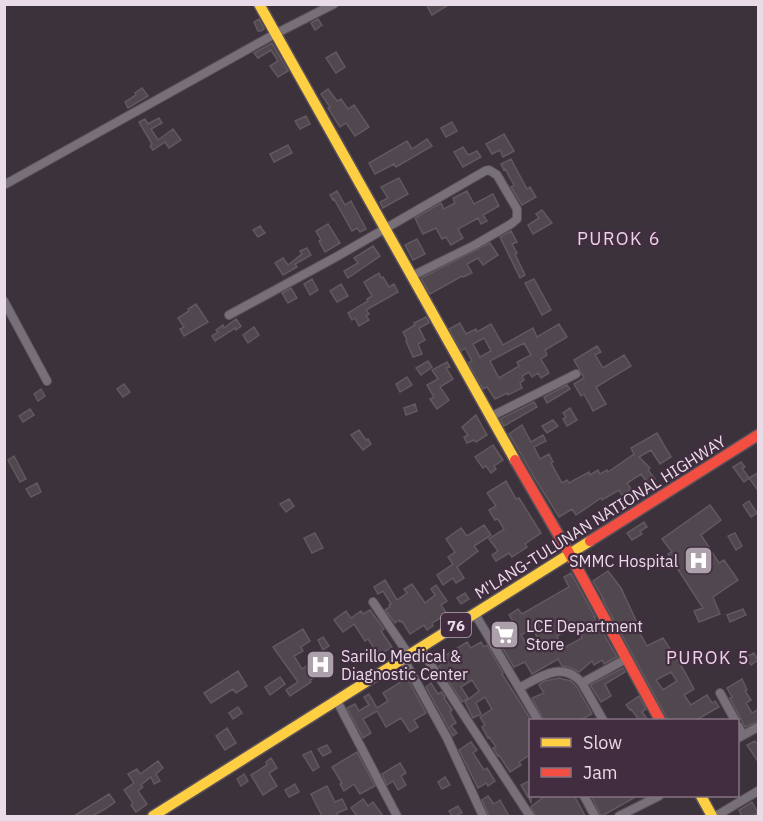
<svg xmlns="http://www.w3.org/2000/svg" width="763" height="821" font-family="'IBM Plex Sans',sans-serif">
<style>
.building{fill:#51474e;stroke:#62585f;stroke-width:1.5;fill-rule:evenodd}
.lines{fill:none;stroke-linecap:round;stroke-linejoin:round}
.street-casing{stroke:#5a515a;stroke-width:10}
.slow-casing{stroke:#5a515a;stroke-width:13}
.jam-casing{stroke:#5a515a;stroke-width:13}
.street{stroke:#787078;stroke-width:8}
.slow{stroke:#ffcf43;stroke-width:10}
.jam{stroke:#f24e42;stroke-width:10}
.labels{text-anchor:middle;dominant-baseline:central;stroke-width:4.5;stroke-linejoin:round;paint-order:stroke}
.shield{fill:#412d3f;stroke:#b7a7b5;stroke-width:1.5}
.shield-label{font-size:15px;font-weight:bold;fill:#e9dbe7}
.street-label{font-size:16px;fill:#e9dbe7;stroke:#412d3f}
.poi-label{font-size:16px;fill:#e9dbe7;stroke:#412d3f;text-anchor:start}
.neighbourhood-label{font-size:18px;letter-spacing:1.5px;fill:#ecd1e8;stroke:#412d3f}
</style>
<rect width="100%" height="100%" fill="#3c323c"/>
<path class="building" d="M426 4H450L432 15Z
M259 19 264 29 261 31H258L254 22Z
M318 19 322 25 315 30 311 23Z
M272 43 288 71 278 77 270 66 278 61 271 50 258 58 254 53Z
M336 52 345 67 336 73 326 58Z
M142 88 148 96 128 108 125 102 136 95 135 93Z
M328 89 337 101 341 99 348 109 354 105 369 127 355 136 346 123 340 127 328 108 330 107 321 94Z
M306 116 310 124 300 129 295 121Z
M159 118 162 123 151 129 158 140 173 129 181 140 169 148 165 142 153 150 150 146 152 144 139 122 145 119 148 124Z
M452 122 457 131 446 137 441 128Z
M504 134 514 151 503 157 500 150 492 154 486 144Z
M427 139 432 146 396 167 394 164 375 174 369 163 407 141 412 149Z
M288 145 292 153 274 162 270 154Z
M463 147 468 155 477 151 481 157 463 167 454 152Z
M511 159 527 189 530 187 536 197 522 205 511 187 514 185 505 169 504 170 501 164Z
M399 178 408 194 383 208 380 202 388 198 381 187Z
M337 191 345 205 351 201 366 229 360 232 357 228 352 231 334 199 333 200 330 195Z
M467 191 474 204 493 194 499 206 483 215 487 221 481 224 478 218 458 229 463 238 451 245 446 237 442 239 436 228 423 234 415 218 441 203 444 209 455 203 453 198Z
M542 210 552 223 533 234 528 225 539 218 536 214Z
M328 224 340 243 325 252 319 241 321 240 316 231Z
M260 226 265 233 258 237 253 230Z
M511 231 517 242 512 244 517 253 515 254 525 275 520 278 500 237Z
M417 239 425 254 413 260 405 245Z
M490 243 498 255 483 265 478 258 467 264 472 273 463 277 462 276 430 294 421 278Z
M373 246 380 256 348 278 344 271 358 263 354 258Z
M307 248 311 255 295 264 297 267 283 275 275 263 283 258 288 265 302 254 300 251Z
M379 273 381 278 383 277 389 287 394 284 398 292 366 310 369 314 366 316 369 320 359 326 355 318 352 320 348 313 368 301 367 299 372 296 364 282Z
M312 279 318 290 310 295 304 284Z
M534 279 551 310 542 315 525 283Z
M341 284 348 296 337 302 330 291Z
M291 288 297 298 288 303 282 293Z
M196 304 208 322 184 336 180 329 184 327 178 318 189 311 188 309Z
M426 317 429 323 419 328 425 340 418 344 422 354 413 357 406 341 407 340 403 332 415 325 414 323Z
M236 319 241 326 236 330 235 328 215 341 212 336 218 332 216 330 223 325 224 328Z
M460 323 466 334 476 329 477 332 491 324 503 345 533 328 537 337 559 324 567 337 545 350 547 355 541 359 549 373 541 378 538 373 532 377 529 372 522 376 524 380 520 383 522 388 508 395 507 393 495 399 487 387 483 389 468 363 472 361 465 348 461 351 449 329ZM484 338 491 351 480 357 473 344ZM524 343 531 355 517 362 519 366 499 378 490 361Z
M254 327 259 335 248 343 243 335Z
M597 346 601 352 595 355 603 368 624 355 631 366 596 387 606 404 593 411 584 394 581 396 574 384 584 378 574 360Z
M428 361 432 367 421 375 416 368Z
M447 362 450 367 446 368 453 379 440 387 449 400 437 409 430 399 434 397 427 385 438 379 432 370Z
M407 377 412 385 400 392 396 384Z
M124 384 130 392 123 397 117 389Z
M567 385 570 389 547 403 544 397Z
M41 389 45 396 38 401 34 394Z
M534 402 537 407 504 426 500 419Z
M415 404 417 411 406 415 404 408Z
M570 408 577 420 567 426 563 419 566 417 563 413Z
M30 409 34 415 23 422 19 416Z
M476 415 487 435 476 442 474 440 467 443 464 437 468 435 462 427Z
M553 420 558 426 547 433 542 426Z
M522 425 531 442 543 435 546 441 534 447 540 459 549 454 553 462 551 463 562 483 567 480 569 483 589 472 590 475 598 470 600 474 607 470 608 472 634 454 631 448 657 433 671 457 660 464 651 450 639 457 650 468 648 470 655 479 648 484 641 474 627 483 631 489 622 495 619 490 602 500 601 498 576 515 572 509 559 517 534 477 518 449 509 434Z
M359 430 366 440 368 439 371 444 363 450 351 435Z
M493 445 503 460 494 466 496 469 491 473 486 466 483 468 475 457Z
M14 456 26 479 20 482 8 460Z
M741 462 745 467 742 468 749 478 744 482 733 467Z
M759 472V492L749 478Z
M506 481 516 499 519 498 541 533 525 544 527 547 512 557 509 553 496 561 492 555 498 551 489 539 504 529 498 519 495 520 489 510 496 506 487 493Z
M37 483 41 492 31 497 26 489Z
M289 499 294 506 286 512 280 504Z
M749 501 757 513 751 517 743 505Z
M710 505 721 520 701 535 719 563 724 560 738 580 713 597 720 614 699 622 694 611 703 608 668 554 672 552 662 539Z
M644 522 647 527 640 531 642 534 632 540 627 533Z
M484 525 491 535 474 546 478 551 457 567 464 578 456 583 453 578 443 585 437 575 453 564 448 557 455 552 446 539 461 528 467 536Z
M315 533 323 548 312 553 304 538Z
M735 533 742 546 736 550 728 536Z
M608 571 621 588 639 627 637 628 647 646 663 638 683 669 694 689 684 695 691 705 707 695 712 703 715 701 719 707 696 720H668L603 600H604L593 581ZM671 672 677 681 663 690 656 680Z
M571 573 595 617H594L617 657 604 664 602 660 594 665 592 661 579 672 569 667 562 666 558 659 532 674 525 662 514 667 497 639 516 626 509 615 518 609 522 614 569 587 564 577ZM572 627 573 629 576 628 582 638 562 649 557 636ZM532 628 540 642 528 647 521 635Z
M385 580 397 600 407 593 404 589 412 584 425 603 435 595 431 589 436 585 447 601 441 605 447 614 432 623 433 626 427 630 424 625 410 634 402 621 400 622 399 620 395 623 385 610 390 607 389 605 391 604 383 591 378 594 374 587Z
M465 593 469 599 461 604 457 598Z
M743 609 746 615 730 622 727 615Z
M370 610 384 629 381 631 392 647 379 655 368 639 365 641 354 624 343 632 334 620 346 611 351 618 361 611 363 614Z
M303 629 310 641 301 647 303 651 294 656 302 669 322 655 330 667 310 680 311 682 290 696 286 690 298 682 273 647Z
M323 637 329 646 323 650 318 640Z
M467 642 471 648 481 642 484 647 487 645 503 673 502 674 531 720V754L519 762 521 765 510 772 499 755 498 756 493 748 496 747 489 737 488 738 482 727 485 725 480 717 492 709 485 697 476 703 481 714 473 718 465 702 479 691 472 680 461 687 468 698 462 702 439 666 443 663 440 659Z
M754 653 758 660 751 665 746 657Z
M623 668 625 672 605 684 611 696 601 702 590 685Z
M238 671 247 686 236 693 233 689 211 703 204 693Z
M280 677 285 684 270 695 265 687Z
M407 678 426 713 414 720 418 727 410 732 401 718 386 727 377 711 363 719 371 733 363 738 347 708 355 704 359 711 369 705 364 697 369 694 377 708 388 701 383 693Z
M559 678 571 681 577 687 592 714 580 720H544L532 698 544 693 539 685 545 681Z
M742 679 747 690 745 691 751 700 746 703 752 713 759 709V721L745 727 730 698 732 697 727 688Z
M431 683 438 694 441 692 445 697 444 698 452 710 450 712 456 723 451 726 457 733 453 736 426 687Z
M639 696 646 709 642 712 648 720H639L631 709 630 710 626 705Z
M238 707 242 713 233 719 229 713Z
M227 728 236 743 225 750 216 736Z
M755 741 759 746V763L747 745Z
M471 742 477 750 473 753 484 770 487 768 495 781 488 786 486 783 478 788 459 750Z
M327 745 331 752 323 756 318 749Z
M311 751 319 767 313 771 303 755Z
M357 752 375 786 360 794 354 784 344 791 340 784 342 783 332 767Z
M271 758 277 768 269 773 277 786 263 795 251 775 267 765 266 762Z
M158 761 163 768 156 774 160 781 154 784 151 777 141 785 143 787 138 791 147 804 136 812 131 805 133 803 124 790 134 783 128 774 137 769 140 774Z
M400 763 406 773 401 776 406 785 398 790 393 781 387 785 382 774Z
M244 774 248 781 241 786 237 779Z
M445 777 450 785 442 789 438 782Z
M531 780V802L521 785Z
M295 784 299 792 289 797 285 790Z
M327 786 335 802 342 799 347 809 337 813 338 816H322L311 794Z
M109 794 115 802 105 809 92 816H74Z
M546 795H574L585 816H536L531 807Z
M591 795H639L602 816H601Z
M488 796 494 804 500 800 509 816H489L482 800Z
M363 799 368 806 373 802 383 816H357L351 808Z
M752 802 758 813 753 816H742L739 810Z
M458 806 462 813 455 816H452L449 811Z"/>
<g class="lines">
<defs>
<path id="street" d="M4 185 275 34 334 4
M4 301 47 381
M229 315 336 257 485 171 489 170 497 175 517 209V219L511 224 473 246 412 276
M490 417 576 374
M373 602 409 655
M475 614 538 720
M420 648 530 816
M403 658 447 738 483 816
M582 683 626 659
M519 688C540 677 562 660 582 683L603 720
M720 693 735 720
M337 701 397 816
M738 726 743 735
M738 738 758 727
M584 796 595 816
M619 816 659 796
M716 816 758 791"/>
<path id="slow" d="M259 4 515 460
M701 796 712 816
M153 816 590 541"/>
<path id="jam" d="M515 460 569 553 660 720
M590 541 758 435"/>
</defs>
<use href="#street" class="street-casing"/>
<use href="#slow" class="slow-casing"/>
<use href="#jam" class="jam-casing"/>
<use href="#street" class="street"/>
<use href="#slow" class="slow"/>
<use href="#jam" class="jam"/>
</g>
<defs>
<symbol id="hospital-square" viewBox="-11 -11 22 22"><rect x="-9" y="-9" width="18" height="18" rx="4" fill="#aca0ab" stroke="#412d3f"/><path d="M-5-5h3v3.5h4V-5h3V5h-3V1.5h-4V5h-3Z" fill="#fff"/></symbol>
<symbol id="supermarket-square" viewBox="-11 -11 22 22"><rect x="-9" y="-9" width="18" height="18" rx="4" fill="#aca0ab" stroke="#412d3f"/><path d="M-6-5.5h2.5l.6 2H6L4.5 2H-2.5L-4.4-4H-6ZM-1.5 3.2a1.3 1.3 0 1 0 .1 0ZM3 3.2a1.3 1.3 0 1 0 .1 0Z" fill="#fff"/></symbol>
</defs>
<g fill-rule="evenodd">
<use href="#hospital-square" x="682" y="544" width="33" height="33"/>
<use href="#supermarket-square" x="488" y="618" width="33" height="33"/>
<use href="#hospital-square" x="304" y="648" width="33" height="33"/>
</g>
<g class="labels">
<rect class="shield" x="441" y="613" width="30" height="24" rx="4.5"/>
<g class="shield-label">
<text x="456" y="625">76</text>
</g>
<g class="street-label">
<text transform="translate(600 517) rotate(-32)">M'LANG-TULUNAN NATIONAL HIGHWAY</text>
</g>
<g class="poi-label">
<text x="678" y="561" text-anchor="end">SMMC Hospital</text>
<text x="526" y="626">LCE Department<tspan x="526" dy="18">Store</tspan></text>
<text x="341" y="656">Sarillo Medical &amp;<tspan x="341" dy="18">Diagnostic Center</tspan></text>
</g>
<g class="neighbourhood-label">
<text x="619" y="238">PUROK 6</text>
<text x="708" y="657">PUROK 5</text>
</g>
</g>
<rect width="763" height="821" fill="none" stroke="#e9dbe7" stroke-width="12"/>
<rect x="529" y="719" width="210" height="78" fill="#412d3f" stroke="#847382" stroke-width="1.5"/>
<rect x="541" y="738" width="30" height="9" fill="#ffcf43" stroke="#847382" stroke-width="1.5"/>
<text x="583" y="749" font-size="18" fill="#e9dbe7">Slow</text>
<rect x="541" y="768" width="30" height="9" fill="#f24e42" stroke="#847382" stroke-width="1.5"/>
<text x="583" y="779" font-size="18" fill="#e9dbe7">Jam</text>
</svg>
